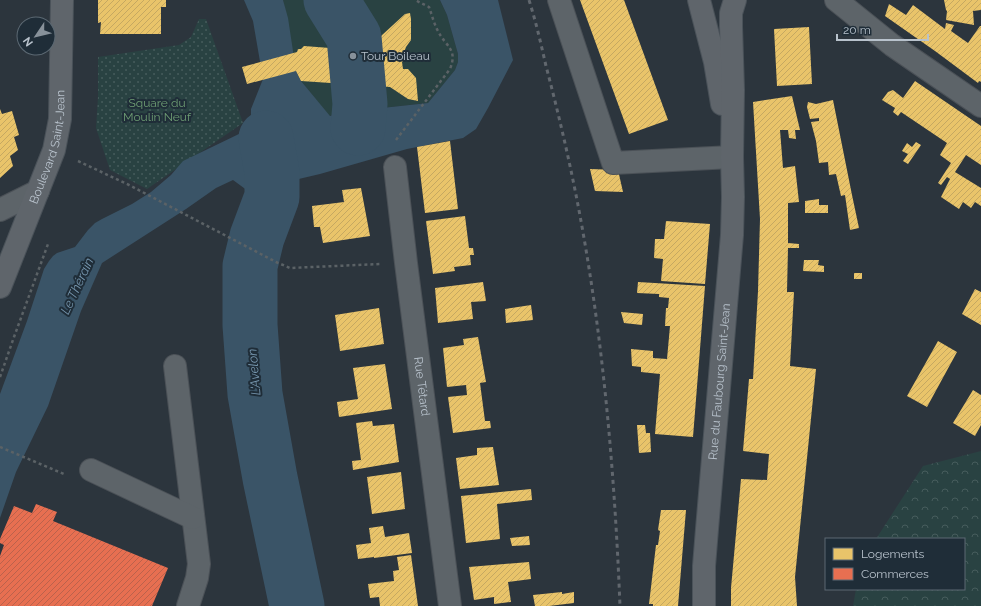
<svg xmlns="http://www.w3.org/2000/svg" width="981" height="606" font-family="Raleway,sans-serif">
<style>
.grass{fill:url(#grass-dots)}
.forest{fill:url(#forest-crowns)}
.park{fill:#294242}
.water{fill:#3a5467}
.homes{fill:url(#homes-hatch)}
.shops{fill:url(#shops-hatch)}
.lines{fill:none;stroke-linecap:round;stroke-linejoin:round}
.river{stroke:#3a5467;stroke-width:55}
.minor-casing{stroke:#4b5157;stroke-width:24}
.major-casing{stroke:#4a5259;stroke-width:24}
.path{stroke:#5b6266;stroke-width:2.5;stroke-dasharray:3 3;stroke-linecap:butt}
.minor{stroke:#5d6469;stroke-width:22}
.major{stroke:#5f656b;stroke-width:22}
.rail{stroke:#61676e;stroke-width:3;stroke-dasharray:4 4;stroke-linecap:butt}
.poi-dot{fill:#87919a;stroke:#1f2d38;stroke-width:1.5}
.labels{text-anchor:middle;dominant-baseline:central;stroke-width:4;stroke-linejoin:round;paint-order:stroke}
.poi-label{font-size:12px;fill:#b8c2cc;stroke:#1f2d38;text-anchor:start}
.park-label{font-size:12px;fill:#6e9d73;stroke:#1f2d38}
.street-label{font-size:12px;fill:#b8c2cc;stroke:#1f2d38}
.water-label{font-size:13px;font-style:italic;fill:#7797af;stroke:#1f2d38}
</style>
<defs>
<pattern id="grass-dots" width="8" height="8" patternUnits="userSpaceOnUse"><rect width="8" height="8" fill="#294242"/><path d="M2 2h.1M6 6h.1" fill="none" stroke="#465c5c" stroke-width="1.8" stroke-linecap="round"/></pattern>
<pattern id="forest-crowns" width="20" height="18" patternUnits="userSpaceOnUse"><rect width="20" height="18" fill="#294242"/><path d="M2 6a3 3 0 1 1 6 0M12 15a3 3 0 1 1 6 0" fill="none" stroke="#465c5c"/></pattern>
<pattern id="homes-hatch" width="6" height="6" patternUnits="userSpaceOnUse"><rect width="6" height="6" fill="#e9c46a"/><path d="M-1 1l2-2M0 6l6-6M5 7l2-2" fill="none" stroke="#c5a861"/></pattern>
<pattern id="shops-hatch" width="6" height="6" patternUnits="userSpaceOnUse"><rect width="6" height="6" fill="#e76f51"/><path d="M-1 1l2-2M0 6l6-6M5 7l2-2" fill="none" stroke="#bb624c"/></pattern>
</defs>
<rect width="100%" height="100%" fill="#2c353d"/>
<path class="grass" d="M199 19H206L243 123 147 189 110 170 96 128 98 97V57L179 45 191 37Z"/>
<path class="forest" d="M981 451V606H853L856 589H964V539H876L923 466Z"/>
<path class="park" d="M283 0H440L447 15 458 54V62L455 70 428 103 345 112 329 116 301 81 296 71Z"/>
<path class="water" d="M244 0H283L288 18 296 71 301 81 330 116 345 112 428 103 455 70 458 62V54L447 15 440 0H498L513 60 488 108 476 129 463 138 407 149 320 174 248 191 233 180 216 188 186 209 102 263 81 311 48 406 16 472 0 518V394L27 321 44 269 49 261 53 256 57 253 75 247 88 230 95 223 102 219 132 204 151 192 171 175 183 161 241 133 240 130 250 122 251 116V109L263 79 253 21Z"/>
<path class="homes" d="M98 0H166V7H161V34H100L101 22 98 23Z
M580 0H624L668 120 629 134Z
M944 0H981V10L973 11 974 25 946 20 947 11 946 10Z
M889 4 906 15 913 5 945 29 946 23 954 25 951 31 968 43 980 26H981V82L979 81 978 83 935 51 885 16Z
M410 13 411 19V40L406 47 403 55V61L402 62 403 69H408L416 78 418 101 408 99 390 87 301 81 296 71 247 84 242 67 297 52 298 49H301L304 46 356 50 370 48 378 43 381 36 405 14Z
M809 27 812 84 777 86 774 29Z
M915 81 981 126V165L966 155 955 172 981 188V206L975 202 971 208 963 202 959 209 941 197 950 179 947 177 941 185 938 183 951 163 940 155 947 143 901 112 898 116 893 112 895 108 882 100 888 92 893 90 903 98Z
M792 96 800 130H795L796 139 789 138 788 130H780L783 168 795 166 799 202 788 203V243L799 244V248H788L787 292H794L790 366 816 369 795 577 797 606H731V588L741 479 767 480 769 454 743 451 749 379H753L758 291 760 219 753 102Z
M833 100 852 195 859 228 850 230 845 195 841 196 836 174 829 175 828 162 819 163 816 141 811 122 819 121V118L810 119 807 107 808 102 816 104Z
M0 109 2 114 12 111 19 135 14 137 18 150 10 156 13 166 0 178Z
M450 141 458 209 425 213 417 147Z
M916 142 921 145 908 164 903 161 908 154 902 151 907 143 912 147Z
M590 169 618 170 623 192 595 191Z
M361 188 370 236 323 243 320 227H314L312 206 344 202 342 190Z
M819 199V205H828V213H805V201Z
M465 216 469 248H473L474 255H470L471 265 454 267 455 271 433 274 426 221Z
M666 221 710 224 705 284 661 281 663 259 654 258 655 239H664Z
M804 260H819L818 265 824 266V272L803 271Z
M854 273H862V279H854Z
M483 282 486 301 471 302 473 319 438 323 435 288Z
M638 282 705 286 693 437 655 434 660 374 641 372V367L632 366 631 349 653 351V358L667 359 670 326H665L666 308H668L669 298 659 297V294L637 293Z
M975 289 981 292V325L962 314Z
M531 305 533 320 506 323 505 309Z
M379 308 384 344 340 351 335 315Z
M621 312 643 314 642 325 624 323Z
M478 337 486 382 480 383 485 421H490L491 428 453 433 448 397 467 395 466 385 447 387 443 348 464 345 463 339Z
M938 341 957 352 927 407 907 396Z
M385 364 392 409 339 417 337 402 358 399 353 368Z
M973 390 981 395V425L975 436 953 423Z
M372 421 373 426 394 424 399 462 353 470 352 461 361 460 356 423Z
M637 425H645L646 433H650L651 452 639 453Z
M493 447 499 485 460 489 456 458 477 455V448Z
M401 472 405 509 372 514 367 477Z
M531 489 532 500 497 504 500 539 466 543 461 496Z
M661 510H686L678 606H653V604H649L656 545H658L660 531 658 530Z
M383 526 385 537 409 533 412 553 374 558V557L358 559 356 545 371 543 369 528Z
M529 536 530 545 512 546 510 538Z
M411 555 418 606H380L379 597 370 598 368 584 394 581 393 571 399 570 397 557Z
M529 562 531 579 508 582 511 602 494 604V597L474 600 469 567Z
M562 592V594L574 592V603L549 606H535L533 595Z"/>
<path class="shops" d="M36 504 57 512 53 521 168 568 152 606H0V556L4 545 0 543V539L14 506 32 513Z"/>
<g class="lines">
<path class="river" d="M331 0 354 37 360 104 358 128
M266 138 272 172V197L257 237 250 266V325L255 394 270 478 297 606"/>
<defs>
<g id="minor">
<path d="M559 0 613 163 732 157"/>
<path d="M836 0 892 45 981 106"/>
<path id="s1" d="M395 167 406 263 450 606"/>
<path d="M0 210 38 191"/>
<path d="M175 366 199 564 197 578 188 606"/>
<path d="M91 470 193 518"/>
</g>
<g id="major">
<path d="M699 0 715 62 722 104"/>
<path id="s2" d="M0 287 54 150 60 119 62 0"/>
<path id="s3" d="M704 606V566L707 529 732 235 733 197 732 157 733 90 731 26V13L735 0"/>
</g>
</defs>
<use href="#minor" class="minor-casing"/>
<use href="#major" class="major-casing"/>
<path class="path" d="M396 140 450 69C458 49 446 47 438 31 434 24 432 15 429 7L415 0
M78 161 129 185 276 262 290 268 380 264
M0 377 14 337 48 244
M0 447 64 474"/>
<use href="#minor" class="minor"/>
<use href="#major" class="major"/>
<path class="rail" d="M529 0C536 22 541 44 546 66 561 123 574 180 584 238 605 359 615 483 620 606"/>
</g>
<circle class="poi-dot" cx="353" cy="56" r="4"/>
<g class="labels">
<g class="poi-label">
<text x="361" y="56">Tour Boileau</text>
</g>
<g class="park-label">
<text x="157" y="103">Square du<tspan x="157" dy="14">Moulin Neuf</tspan></text>
</g>
<g class="street-label">
<text stroke="none"><textPath href="#s2" startOffset="149">Boulevard Saint-Jean</textPath></text>
<text stroke="none"><textPath href="#s3" startOffset="225">Rue du Faubourg Saint-Jean</textPath></text>
<text stroke="none"><textPath href="#s1" startOffset="221">Rue Tétard</textPath></text>
</g>
<g class="water-label">
<text transform="translate(77 286) rotate(-65)">Le Thérain</text>
<text transform="translate(254 372) rotate(-95)">L'Avelon</text>
</g>
</g>
<rect x="825" y="538" width="140" height="52" fill="#1f2d38" stroke="#5c6973"/>
<rect x="833" y="548" width="20" height="12" fill="#e9c46a" stroke="#5c6973"/>
<text x="861" y="558" font-size="12" fill="#b8c2cc">Logements</text>
<rect x="833" y="568" width="20" height="12" fill="#e76f51" stroke="#5c6973"/>
<text x="861" y="578" font-size="12" fill="#b8c2cc">Commerces</text>
<g transform="translate(36 36) rotate(235)"><circle r="19" fill="#1f2d38" stroke="#5c6973"/>
<path d="M0-3L7 15L0 10L-7 15Z" fill="#87919a"/>
<text y="-6" font-size="11" font-weight="bold" text-anchor="middle" fill="#b8c2cc">N</text>
</g>
<path d="M837 34v6h91v-6" fill="none" stroke="#b8c2cc" stroke-width="2"/>
<text x="843" y="34" font-size="12" fill="#b8c2cc" stroke="#1f2d38" stroke-width="3" paint-order="stroke">20 m</text>
</svg>
